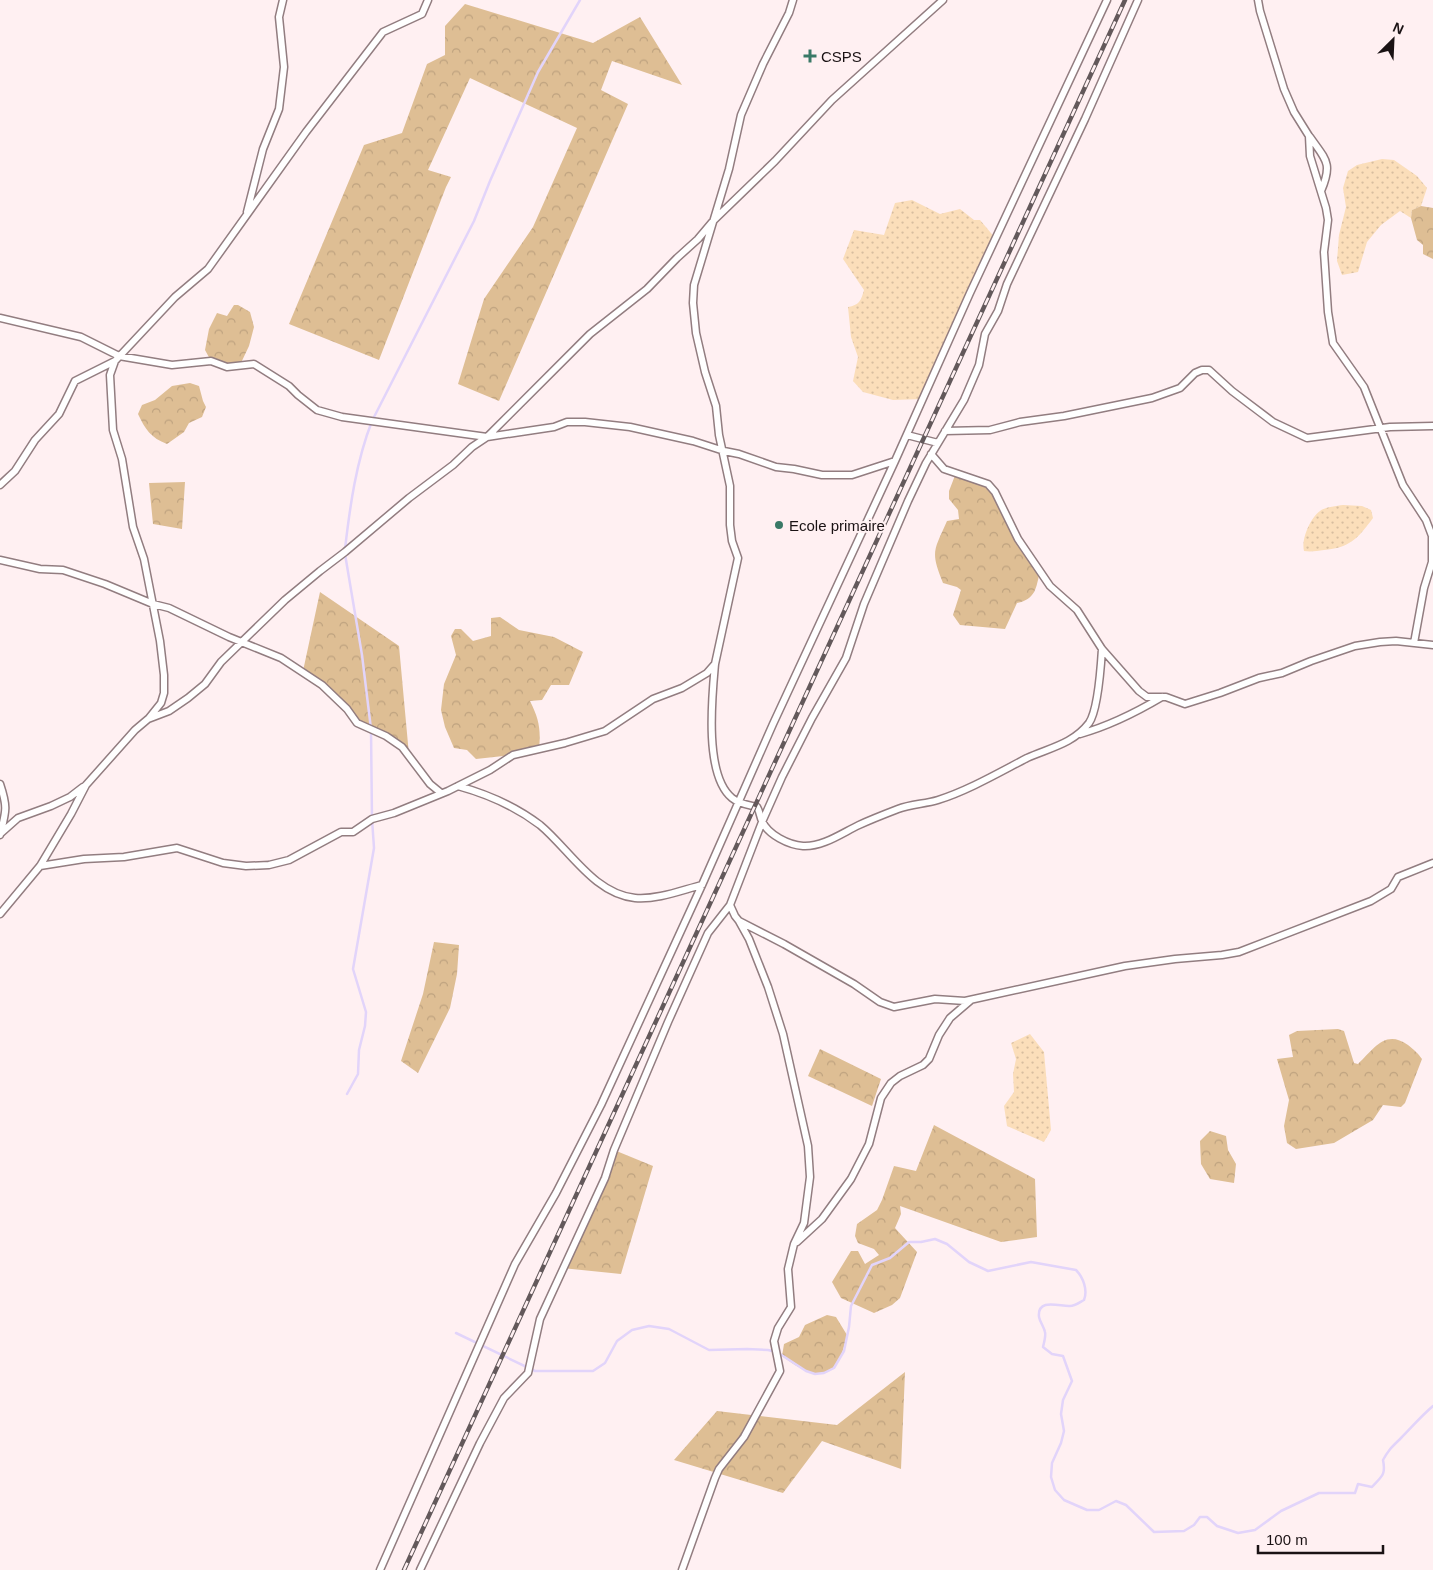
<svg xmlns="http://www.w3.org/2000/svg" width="1433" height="1570" font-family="Helvetica,sans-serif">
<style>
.grass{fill:url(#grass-dots)}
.forest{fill:url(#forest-crowns)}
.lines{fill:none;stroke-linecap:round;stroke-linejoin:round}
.stream{stroke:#e2d4fa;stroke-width:2.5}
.minor-casing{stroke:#927d80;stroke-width:9}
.minor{stroke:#fff;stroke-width:6}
.rail-casing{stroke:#63595b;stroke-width:4.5}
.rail{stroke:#fff0f2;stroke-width:2.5;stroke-dasharray:8;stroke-linecap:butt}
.poi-dot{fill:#3a7967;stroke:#fff0f2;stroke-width:2}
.labels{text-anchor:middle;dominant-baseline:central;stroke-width:4;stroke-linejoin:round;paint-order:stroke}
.poi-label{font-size:15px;fill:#1a1214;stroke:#fff0f2;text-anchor:start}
</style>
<defs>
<pattern id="grass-dots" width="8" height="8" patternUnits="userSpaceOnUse" patternTransform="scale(1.25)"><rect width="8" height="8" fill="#fbdeba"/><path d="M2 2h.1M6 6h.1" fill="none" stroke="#d7bd9f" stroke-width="1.8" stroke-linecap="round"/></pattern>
<pattern id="forest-crowns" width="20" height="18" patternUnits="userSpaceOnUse" patternTransform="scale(1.25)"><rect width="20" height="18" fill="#debe94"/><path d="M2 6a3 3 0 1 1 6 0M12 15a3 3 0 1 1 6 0" fill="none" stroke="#bea27f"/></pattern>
</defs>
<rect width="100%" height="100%" fill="#fff0f2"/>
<path class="grass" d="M1382 159 1394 160 1417 176 1427 188 1421 206 1412 210 1411 218 1400 211 1381 225 1367 242 1358 272 1342 275 1337 261 1339 235 1346 207 1343 188 1348 171 1357 165Z
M912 200 940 214 960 209 974 220H980L996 239 923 399 893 400 863 392 853 381 858 357 851 337 848 307C859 305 861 301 864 290L843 259 854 230 884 235 895 203Z
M1343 505 1362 506 1371 510 1373 518C1358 538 1350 548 1324 550 1317 551 1311 552 1304 551 1301 540 1310 518 1320 511 1325 507 1336 506 1343 505Z
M1030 1034 1044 1052 1051 1130 1044 1142 1007 1126 1004 1106 1014 1092 1013 1074 1016 1059 1011 1043Z"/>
<path class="forest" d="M465 4 593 43 640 17 682 85 612 61 601 90 628 104 499 401 458 384 484 299 533 227 577 128 470 78 428 170 451 177 446 187 379 360 289 324 364 145 402 133 427 64 445 55V26Z
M1421 206 1433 208V259L1423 254V245L1417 240 1411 218 1412 210Z
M234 305H238L250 312 254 327 249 346 240 365 227 367 211 361 205 350 209 329 217 313 227 316Z
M190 383 199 386 203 401 206 407 202 417 189 423 184 432 167 444C151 438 145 429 138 414L142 405 155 400 172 386Z
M956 473 988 484 1018 539 1040 571C1036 588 1036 599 1017 603L1005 629 960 625 953 615 961 590 957 587 943 583C930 551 934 551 947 521L959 519 958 510 949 499V491Z
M185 482 182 529 153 524 149 483Z
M320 592 399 646 409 755 402 747 357 723 347 709 303 671Z
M500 617 519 630 554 637 583 652 569 685H551L542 700 530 701C539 719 541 729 539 749L513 755 476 759 467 750 454 748 445 727 441 710 444 684 456 655 451 636 455 629H461L473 641 491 636V618Z
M434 942 459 945 457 974 450 1008 418 1073 401 1061 423 994Z
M1338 1029 1344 1031 1354 1063 1358 1064C1374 1049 1385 1029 1408 1045 1414 1050 1418 1053 1422 1059L1405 1103 1401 1107 1383 1105 1373 1120 1334 1143 1296 1149 1287 1143 1284 1126 1289 1100 1277 1059 1293 1057 1289 1035 1297 1031Z
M820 1049 881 1079 872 1106 808 1076Z
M934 1125 1035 1179 1037 1237 1001 1242 900 1206 901 1214 895 1228 917 1252 900 1298 892 1305 874 1313 841 1298 832 1282 851 1251H858L865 1264 879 1255 874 1249 858 1243 855 1236 857 1224 877 1210 882 1200 894 1166 916 1171Z
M1210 1131 1226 1136 1228 1150 1236 1164 1234 1183 1210 1179 1201 1164 1200 1141Z
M614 1150 653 1166 621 1274 562 1268Z
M827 1315 836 1317 847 1335C837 1382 817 1382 782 1356L784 1344 799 1337 805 1325Z
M905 1372 901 1469 822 1441 783 1493 674 1460 717 1411 837 1425Z"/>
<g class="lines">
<path class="stream" d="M345 549C350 506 356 462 372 421L474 221 490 181 538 72 580 0
M345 554 362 655 371 729 372 819 374 848 353 969 366 1012 365 1026 359 1050 358 1074 347 1094
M456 1333 535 1371H593L605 1363 617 1341 632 1330 649 1326 669 1329 709 1350 747 1349 768 1350 777 1352 806 1371 815 1374 824 1373 834 1368 844 1351 849 1327 851 1306 872 1265 890 1258 909 1242H921L935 1239 947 1244 969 1262 988 1271 1031 1262 1076 1270C1083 1277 1088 1290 1084 1300 1080 1302 1075 1306 1070 1306 1061 1307 1037 1297 1039 1317 1040 1322 1044 1327 1045 1332 1046 1336 1044 1343 1043 1347L1052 1354 1063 1356 1072 1381 1063 1400 1061 1414 1064 1431 1061 1443 1052 1463 1051 1477 1055 1490 1064 1500 1087 1510H1099L1116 1501 1126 1505 1154 1532 1184 1531 1194 1525 1200 1517H1207L1217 1526 1238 1533 1255 1530 1281 1511 1319 1493H1355L1358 1484 1372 1487C1382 1476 1386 1475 1383 1460 1389 1449 1392 1447 1401 1438 1412 1427 1421 1416 1433 1406"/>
<defs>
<path id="minor" d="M793 0 789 13 763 64 741 115 729 169 694 285 693 303 696 333 705 372 716 406 719 435 730 486V525L732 541 738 558 715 664C712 697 704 775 732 798 739 804 749 805 757 807 760 812 760 817 762 821 768 835 789 845 803 846 823 847 842 833 859 825 872 819 885 814 898 809 911 804 925 804 938 800 969 790 998 773 1027 758 1049 748 1073 744 1089 723 1098 710 1101 665 1102 649
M1138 0 1085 119 1007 284 998 311 985 334 979 365 964 400 926 463 908 501 864 604 846 658 812 718 782 777 762 822 730 905 735 916 739 921 784 944 854 984 880 1002 894 1007 935 999 965 1001 1125 966 1175 959 1222 955 1239 952 1371 901 1391 889 1398 877 1433 863
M1258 0 1260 11 1284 89 1294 112 1309 136 1310 156 1326 208 1328 220 1324 252 1328 312 1333 343 1364 387 1403 485 1426 520 1432 536V562L1424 588 1414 643
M1310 137C1326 160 1333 163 1321 191
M247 212 263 149 279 109 284 67 279 17 283 0
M0 318 81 337 119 356 172 365 211 361 227 367 254 364 289 386 298 395 317 410 342 417 487 437 554 427 567 422H585L630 427 693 441 724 451 739 454 776 467 794 469 822 475H852L895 461
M945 431 990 430 1020 422 1064 416 1152 398 1180 388 1195 373 1202 370H1209L1232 391 1273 422 1307 438 1390 427 1433 426
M907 435 938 443
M931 454 944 469 988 484 995 492 1018 539 1050 586 1077 610 1102 649 1139 691 1147 697H1166L1185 704 1220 693 1259 678 1282 673 1311 661 1355 646 1380 642 1396 641 1433 645
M0 485 15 471 35 440 59 414 75 381 115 361
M0 560 40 569 63 570 105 584 153 604 169 608 229 637 281 658 322 685 347 709 357 723 386 736 402 747 430 784 441 793
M149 718 161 703 164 693V675L160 641 144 559 133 527 122 459 113 430 110 375 115 361 175 297 208 269 306 132 383 32 422 14 428 0
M1080 734C1109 726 1135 713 1162 697
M0 784C8 808 6 811 0 835
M458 786C487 794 515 806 540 825 569 849 594 894 635 898 657 900 682 890 702 885
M0 834 18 818 51 806 70 797 83 787
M40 866 84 859 124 857 177 848 223 863 246 866 269 865 289 860 341 832H353L372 819 394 813 448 791 490 770 513 755 565 743 605 731 653 699 682 688 707 673 714 665
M0 914 40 866 71 814 86 785 135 730 148 719 169 711 188 698 205 684 221 662 285 600 320 571 345 552 409 498 453 465 472 447 487 437 590 334 647 289 677 258 698 239 714 220 775 161 832 100 943 0
M797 1242 822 1219 851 1179 869 1144 881 1098 891 1083 900 1076 923 1065 929 1059 939 1035 950 1018 971 1000
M380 1570 515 1264 556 1193 601 1105 702 885 773 724 895 461 970 293 1107 0
M420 1570 480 1443 504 1398 528 1373 540 1319 605 1178 614 1150 668 1022 708 933 730 905
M682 1570 715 1478 719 1469 744 1437 780 1371 774 1341 778 1328 791 1307 788 1269 794 1244 804 1223 810 1177 808 1146 783 1034 768 987 749 939 739 921"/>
</defs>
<use href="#minor" class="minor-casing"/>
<use href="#minor" class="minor"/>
<defs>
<path id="rail" d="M404 1570 1125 0"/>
</defs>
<use href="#rail" class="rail-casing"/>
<use href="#rail" class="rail"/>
</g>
<g class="poi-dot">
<path d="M807.5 48.5h5v5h5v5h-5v5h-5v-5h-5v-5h5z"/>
<circle cx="779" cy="525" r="5"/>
</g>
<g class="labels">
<g class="poi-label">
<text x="821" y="56">CSPS</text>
<text x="789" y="525">Ecole primaire</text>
</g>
</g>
<g transform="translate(1393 40) rotate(24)" stroke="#fff0f2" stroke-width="4" paint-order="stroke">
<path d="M0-4L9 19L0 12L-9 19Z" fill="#1a1214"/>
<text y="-8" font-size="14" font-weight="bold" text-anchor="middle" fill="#1a1214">N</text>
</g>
<path d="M1258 1545v8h125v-8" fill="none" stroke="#1a1214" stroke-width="2.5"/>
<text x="1266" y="1545" font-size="15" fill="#1a1214" stroke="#fff0f2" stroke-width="4" paint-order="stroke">100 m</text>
</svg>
